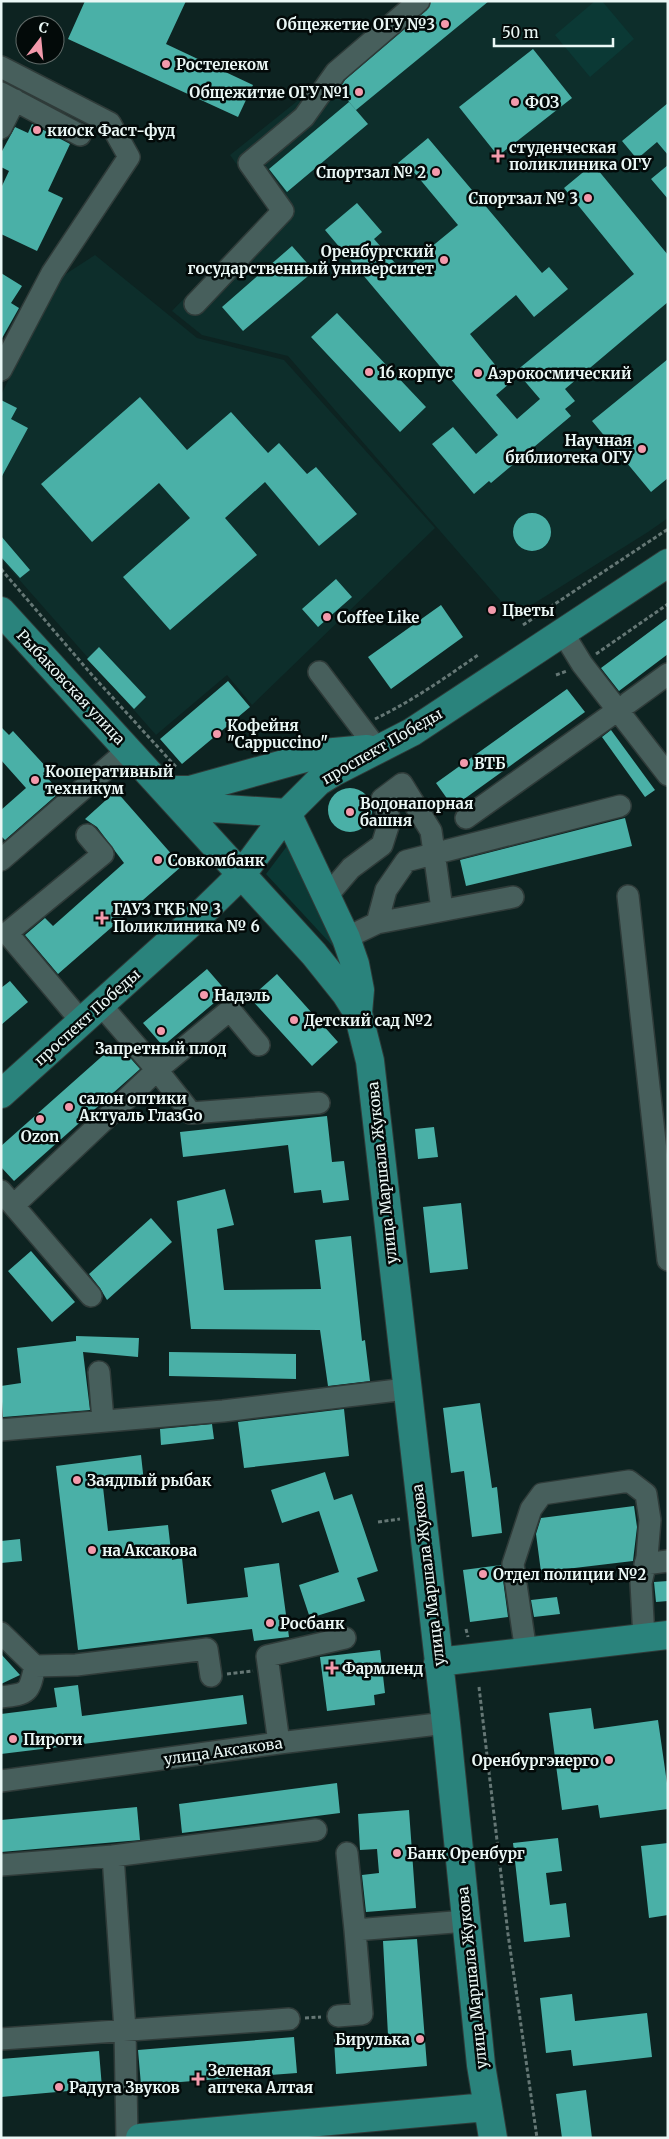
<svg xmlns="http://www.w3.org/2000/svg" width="669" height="2139" font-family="Merriweather,serif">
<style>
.built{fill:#0d2e2b}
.green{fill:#0b3935}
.building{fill:#4ab0a7}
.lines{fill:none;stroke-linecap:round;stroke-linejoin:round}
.minor-casing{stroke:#2f3b39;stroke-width:24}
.major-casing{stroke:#2f3b39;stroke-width:30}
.path{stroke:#657775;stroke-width:3;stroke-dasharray:4 2.5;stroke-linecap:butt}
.minor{stroke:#475f5c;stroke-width:21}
.major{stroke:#2a837c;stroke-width:28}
.poi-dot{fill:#f39aac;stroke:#030a09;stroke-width:2}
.labels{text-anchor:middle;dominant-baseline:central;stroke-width:5;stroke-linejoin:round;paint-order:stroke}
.poi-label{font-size:15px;font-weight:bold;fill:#eaf7f5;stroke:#030a09;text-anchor:start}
.street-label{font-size:15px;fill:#eaf7f5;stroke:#030a09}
</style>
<rect width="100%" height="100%" fill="#0d2321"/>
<path class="built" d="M422 1H668V518L648 532 514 616 288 356 202 335 172 311 269 210 230 155Z
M95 255 197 338 284 360 435 528 252 705 227 675 156 735 1 559V395L58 279Z"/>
<path class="green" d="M595 1H602L634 39 590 77 555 35Z
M290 842 342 956 266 874Z"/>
<path class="building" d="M85 1H186L166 44 253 85 238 117 68 39Z
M431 1H489L356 110 339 90 345 80 427 10Z
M533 49 572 98 498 156 459 107Z
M349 102 368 124 287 192 269 169Z
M668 103V155L657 142 637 159 622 141Z
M32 124 70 144 48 191 63 198 37 251 1 234V188L9 171 1 167V153L15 127 28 133Z
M428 138 542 273 549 267 568 289 534 317 516 295 470 334 510 383 496 395 517 419 540 399 516 371 634 274 564 188 593 164 668 255V302L565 389 575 401 565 409 571 416 491 483 489 481 474 494 432 444 453 427 476 454 498 435 325 230 357 203 382 232 374 239 402 271 458 225 413 171 408 175 398 163Z
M668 165V199L651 179Z
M292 246 314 271 243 331 222 307Z
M1 273 22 286 11 303 19 308 1 340Z
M337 313 426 407 400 432 311 337Z
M668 359V478L651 492 592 421Z
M140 397 187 450 231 412 268 453 279 443 307 474 316 467 357 514 319 546 265 482 225 518 257 555 170 630 123 577 190 518 159 483 92 542 41 484Z
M1 400 17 408 11 419 28 428 1 478Z
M513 532a19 19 0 1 1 38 0a19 19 0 1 1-38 0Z
M1 536 30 570 20 578 1 557Z
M336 579 352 597 318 627 302 609Z
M441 605 463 637 391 689 368 657Z
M668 618V654L619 691 601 668Z
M99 647 146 697 134 709 87 659Z
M228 681 250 707 182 764 160 739Z
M567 689 585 712 453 807 436 783Z
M1 727 9 735 13 731 48 769 43 773 60 792 5 840 1 836V810L26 788 1 760Z
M611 730 655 790 645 797 602 737Z
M328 810a22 22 0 1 1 44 0a22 22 0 1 1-44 0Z
M116 791 182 866 58 974 25 935 45 918 53 926 124 863 97 827 85 819Z
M625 818 632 846 466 886 460 860Z
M207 969 227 992 163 1046 143 1023Z
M277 974 338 1042 312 1066 250 998Z
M10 981 28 1002 1 1025V988Z
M117 1043 140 1069 14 1181 1 1167V1146Z
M327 1116 332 1162 344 1161 349 1200 323 1203 321 1190 294 1193 288 1145 183 1157 180 1132Z
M434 1127 438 1157 418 1159 415 1129Z
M225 1189 234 1225 217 1229 224 1290 321 1289 315 1240 351 1236 362 1341 365 1340 370 1381 328 1386 320 1330 191 1329 177 1201Z
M461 1203 468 1269 430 1273 423 1207Z
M151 1218 172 1242 107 1300 100 1288 89 1274Z
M31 1251 75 1302 52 1322 8 1271Z
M76 1336 139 1338 138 1357 83 1352 90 1410 3 1417 1 1386 21 1383 17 1348 76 1341Z
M169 1352 296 1354V1379L169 1376Z
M480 1403 492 1488 497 1487 502 1533 472 1537 464 1471 451 1473 443 1408Z
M344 1409 349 1456 244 1468 238 1422Z
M212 1424 214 1439 161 1445 160 1429Z
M141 1455 144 1482 103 1487 108 1531 168 1525 172 1560 182 1558 187 1604 248 1597 244 1568 279 1563 289 1637 254 1641 252 1629 78 1650 56 1466Z
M325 1472 334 1500 352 1494 378 1571 357 1578 365 1601 310 1618 299 1585 339 1572 319 1511 282 1523 271 1490Z
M634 1506 637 1527 633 1561 541 1572 536 1534 541 1518Z
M20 1539 22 1561 1 1563V1541Z
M501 1565 508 1617 470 1622 463 1570Z
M668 1581V1601L656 1602 654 1582Z
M557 1597 560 1614 534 1617 531 1600Z
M380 1650 385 1693 374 1695 375 1705 327 1711 320 1657Z
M1 1654 20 1675 1 1684Z
M78 1685 82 1716 243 1695 247 1724 1 1754V1714L57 1707 54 1688Z
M591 1708 594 1729 658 1720 668 1790V1809L600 1818 598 1805 562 1810 549 1713Z
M337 1783 340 1813 182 1833 179 1804Z
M137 1807 140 1840 1 1852V1820Z
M409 1810 416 1908 366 1912 362 1875 379 1873 377 1849 360 1850 358 1814Z
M558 1838 562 1871 546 1873 550 1905 566 1903 570 1937 524 1942 513 1843Z
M668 1843V1915L649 1918 641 1846Z
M417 1939 427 2066 336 2074 334 2039 388 2035 383 1941Z
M572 1994 575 2021 647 2013 652 2057 573 2066 571 2050 546 2053 540 1998Z
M294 2037 297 2073 141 2085 138 2050Z
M99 2051 102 2088 1 2097V2059Z
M586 2090 592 2138H562L556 2094Z"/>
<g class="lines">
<defs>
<path id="minor" d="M1 67 110 123 129 157 52 273 1 370
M1 93 80 135
M1 128 15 100
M195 304 283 211 249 163 304 117 336 72 419 1
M563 633 582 664 668 775
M319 672 378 750
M628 703 668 674
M466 818 618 710
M1 860 129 749
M327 896 351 868 382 845 390 820 382 799 402 784 431 831 442 909
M628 896 668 1260
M377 923 386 890 406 861 620 806
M346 938 377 923 513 897
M82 1022 7 933 103 854 87 835
M259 1045 230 1010 157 1070 191 1113 319 1103
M1 1191 91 1296
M14 1205 157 1070 101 1005
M99 1372 103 1420
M1 1430 223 1411 406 1389
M645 1564 668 1561
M1 1633 35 1666 76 1665 207 1649 211 1676
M526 1652 513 1564 531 1509 542 1494 629 1481 646 1494 650 1520 647 1557 641 1583 644 1638
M1 1697C29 1694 29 1693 35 1666
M279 1743 267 1656 345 1638
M1 1781 279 1743 446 1723
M347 1853 355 1930
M1 1865 113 1856
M338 2016 362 2014 355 1930 466 1921
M1 2039 289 2019
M127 2138 125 2030 113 1856 316 1830"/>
<path id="major" d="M1 611 314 954 346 994 358 1013 370 1061 446 1723 481 2065 493 2138
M166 790H190L323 753 367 749
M181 806 287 813
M287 813 346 938 355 964 360 990 358 1013
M1 1094 202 913 241 875 287 813 318 782 334 772 412 732 668 563
M438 1662 668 1635
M140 2138 487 2107"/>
</defs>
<use href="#minor" class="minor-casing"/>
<use href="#major" class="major-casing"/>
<path class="path" d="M1 569 92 675 177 768
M523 625 668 529
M596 654 668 604
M556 675 567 671
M375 719C412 701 445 678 478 655
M378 1522 400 1519
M466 1629 468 1637
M227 1674 253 1671
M479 1687 508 1934 537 2138
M305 2018 321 2017"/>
<use href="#minor" class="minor"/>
<use href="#major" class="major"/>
</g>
<g class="poi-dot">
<circle cx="445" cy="24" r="5"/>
<circle cx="166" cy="64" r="5"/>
<circle cx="359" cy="92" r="5"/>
<circle cx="515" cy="102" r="5"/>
<circle cx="37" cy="130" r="5"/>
<path d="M495.5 148.5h5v5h5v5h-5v5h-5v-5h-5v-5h5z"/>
<circle cx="436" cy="172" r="5"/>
<circle cx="588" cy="198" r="5"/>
<circle cx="444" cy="260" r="5"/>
<circle cx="369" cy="372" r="5"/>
<circle cx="478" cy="373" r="5"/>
<circle cx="642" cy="449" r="5"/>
<circle cx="492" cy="610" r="5"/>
<circle cx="327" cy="617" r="5"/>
<circle cx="217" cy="734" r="5"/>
<circle cx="464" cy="763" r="5"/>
<circle cx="35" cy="780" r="5"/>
<circle cx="350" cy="812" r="5"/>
<circle cx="158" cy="860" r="5"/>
<path d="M99.5 910.5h5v5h5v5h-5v5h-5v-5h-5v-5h5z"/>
<circle cx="204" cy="995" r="5"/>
<circle cx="294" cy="1020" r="5"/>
<circle cx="161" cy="1031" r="5"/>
<circle cx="69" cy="1107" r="5"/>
<circle cx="40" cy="1119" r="5"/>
<circle cx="77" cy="1480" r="5"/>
<circle cx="92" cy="1550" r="5"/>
<circle cx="483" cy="1574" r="5"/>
<circle cx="270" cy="1623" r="5"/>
<path d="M329.5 1660.5h5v5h5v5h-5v5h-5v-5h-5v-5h5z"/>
<circle cx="13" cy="1739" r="5"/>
<circle cx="609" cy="1760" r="5"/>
<circle cx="397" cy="1853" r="5"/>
<circle cx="420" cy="2039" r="5"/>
<path d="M195.5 2071.5h5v5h5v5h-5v5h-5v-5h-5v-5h5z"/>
<circle cx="59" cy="2087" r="5"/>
</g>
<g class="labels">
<g class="poi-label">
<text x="435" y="24" text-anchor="end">Общежетие ОГУ №3</text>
<text x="176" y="64">Ростелеком</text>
<text x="349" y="92" text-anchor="end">Общежитие ОГУ №1</text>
<text x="525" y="102">ФОЗ</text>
<text x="47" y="130">киоск Фаст-фуд</text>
<text x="509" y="147">студенческая<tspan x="509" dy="17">поликлиника ОГУ</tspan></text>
<text x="426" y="172" text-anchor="end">Спортзал № 2</text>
<text x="578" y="198" text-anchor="end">Спортзал № 3</text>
<text x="434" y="251" text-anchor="end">Оренбургский<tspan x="434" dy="17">государственный университет</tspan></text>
<text x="379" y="372">16 корпус</text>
<text x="488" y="373">Аэрокосмический</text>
<text x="632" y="440" text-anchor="end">Научная<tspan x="632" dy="17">библиотека ОГУ</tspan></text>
<text x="502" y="610">Цветы</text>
<text x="337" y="617">Coffee Like</text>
<text x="227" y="725">Кофейня<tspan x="227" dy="17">"Cappuccino"</tspan></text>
<text x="474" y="763">ВТБ</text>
<text x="45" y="771">Кооперативный<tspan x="45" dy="17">техникум</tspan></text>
<text x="360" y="803">Водонапорная<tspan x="360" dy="17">башня</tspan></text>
<text x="168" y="860">Совкомбанк</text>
<text x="113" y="909">ГАУЗ ГКБ № 3<tspan x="113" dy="17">Поликлиника № 6</tspan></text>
<text x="214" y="995">Надэль</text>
<text x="304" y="1020">Детский сад №2</text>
<text x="161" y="1048" text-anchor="middle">Запретный плод</text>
<text x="79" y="1098">салон оптики<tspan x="79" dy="17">Актуаль ГлазGo</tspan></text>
<text x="40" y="1136" text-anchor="middle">Ozon</text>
<text x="87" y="1480">Заядлый рыбак</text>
<text x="102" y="1550">на Аксакова</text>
<text x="493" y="1574">Отдел полиции №2</text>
<text x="280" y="1623">Росбанк</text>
<text x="342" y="1668">Фармленд</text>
<text x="23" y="1739">Пироги</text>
<text x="599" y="1760" text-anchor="end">Оренбургэнерго</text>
<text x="407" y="1853">Банк Оренбург</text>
<text x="410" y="2039" text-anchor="end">Бирулька</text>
<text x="208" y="2070">Зеленая<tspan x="208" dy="17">аптека Алтая</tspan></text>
<text x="69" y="2087">Радуга Звуков</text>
</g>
<g class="street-label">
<text transform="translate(71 687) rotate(47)">Рыбаковская улица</text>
<text transform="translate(382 746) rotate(-30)">проспект Победы</text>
<text transform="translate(87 1017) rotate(-42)">проспект Победы</text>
<text transform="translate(382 1173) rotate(-96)">улица Маршала Жукова</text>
<text transform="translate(428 1575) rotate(-97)">улица Маршала Жукова</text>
<text transform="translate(223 1751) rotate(-8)">улица Аксакова</text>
<text transform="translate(472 1978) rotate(-96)">улица Маршала Жукова</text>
</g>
</g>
<rect width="669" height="2139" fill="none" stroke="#eaf7f5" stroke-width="5"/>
<g transform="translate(40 40) rotate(16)"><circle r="24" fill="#030a09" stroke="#5f6967"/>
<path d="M0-4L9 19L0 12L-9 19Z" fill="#f39aac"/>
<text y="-8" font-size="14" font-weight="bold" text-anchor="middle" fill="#eaf7f5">С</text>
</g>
<path d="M494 38v8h119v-8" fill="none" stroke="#eaf7f5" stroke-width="2.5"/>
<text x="502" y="38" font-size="15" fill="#eaf7f5" stroke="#030a09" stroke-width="4" paint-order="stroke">50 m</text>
</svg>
